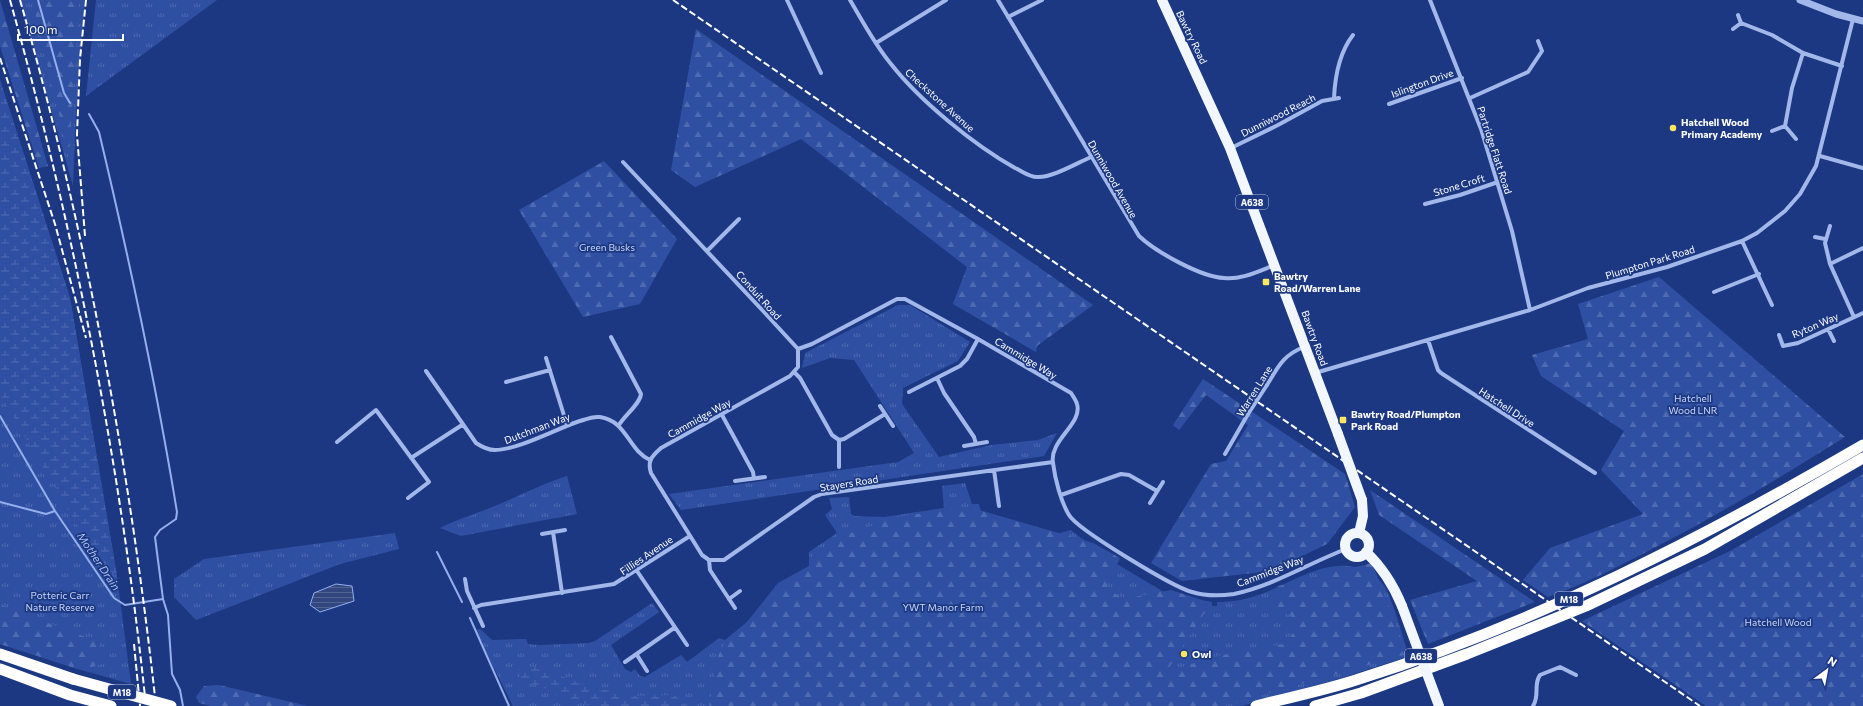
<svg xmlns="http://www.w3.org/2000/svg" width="1863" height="706" font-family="Commissioner,sans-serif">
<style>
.grass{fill:url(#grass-tufts)}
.forest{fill:url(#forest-firs)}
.wetland{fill:url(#wetland-marsh)}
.water{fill:url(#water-rules);stroke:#95afec}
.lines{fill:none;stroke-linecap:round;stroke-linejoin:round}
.stream{stroke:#95afec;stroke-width:2}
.minor{stroke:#a2b7ea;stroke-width:4}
.tertiary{stroke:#a2b7ea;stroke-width:7}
.trunk{stroke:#f2f6fe;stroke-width:10}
.motorway{stroke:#fff;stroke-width:11}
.rail{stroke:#fff;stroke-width:2;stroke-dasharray:7 3;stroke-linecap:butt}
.minor-bridge{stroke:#a2b7ea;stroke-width:4}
.trunk-bridge{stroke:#f2f6fe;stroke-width:10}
.motorway-bridge{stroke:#fff;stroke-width:11}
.poi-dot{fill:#fbe75f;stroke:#1c3883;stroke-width:1.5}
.labels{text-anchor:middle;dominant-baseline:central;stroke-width:3.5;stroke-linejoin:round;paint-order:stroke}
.shield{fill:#1c3883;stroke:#bbc3da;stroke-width:1}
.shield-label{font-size:9px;font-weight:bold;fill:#fff}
.street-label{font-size:10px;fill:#fff;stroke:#1c3883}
.poi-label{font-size:10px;font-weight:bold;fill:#fff;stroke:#1c3883;text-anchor:start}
.park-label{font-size:10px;fill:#c7d5f8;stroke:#1c3883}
.water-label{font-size:11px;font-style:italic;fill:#adc2f2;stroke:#1c3883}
</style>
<defs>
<pattern id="grass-tufts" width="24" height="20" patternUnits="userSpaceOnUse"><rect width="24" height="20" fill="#2f50a2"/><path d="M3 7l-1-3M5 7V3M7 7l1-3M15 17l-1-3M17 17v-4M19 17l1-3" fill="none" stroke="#4e6ab0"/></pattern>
<pattern id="forest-firs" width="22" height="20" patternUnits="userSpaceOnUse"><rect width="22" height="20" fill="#2f50a2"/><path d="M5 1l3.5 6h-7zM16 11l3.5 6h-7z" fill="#4e6ab0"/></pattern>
<pattern id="wetland-marsh" width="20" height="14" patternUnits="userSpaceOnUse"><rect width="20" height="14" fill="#2f50a2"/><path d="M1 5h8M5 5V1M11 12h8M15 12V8" fill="none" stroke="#4e6ab0"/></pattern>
<pattern id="water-rules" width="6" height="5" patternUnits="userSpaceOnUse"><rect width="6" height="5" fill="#32477f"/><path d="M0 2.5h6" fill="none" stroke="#516392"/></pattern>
</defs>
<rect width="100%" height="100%" fill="#1c3883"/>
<path class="grass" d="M20 0H85L76 113 73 186Z
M96 0H217L86 96Z
M0 80 70 298 117 576 131 684 81 670 0 644Z
M898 305H910L970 342 958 361 903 388 902 404 939 457 991 445 1038 440 1057 433 1044 456 681 510 669 494 898 462 914 453 854 360 830 358 802 368 805 353Z
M567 476 577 514 461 536 440 528C458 519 476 514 495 506 519 496 542 484 567 476Z
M965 483 972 504H979L981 512 1053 535 1071 530C1084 543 1104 548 1115 563L1169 595 1212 602V606H1217V602C1231 602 1244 600 1258 595 1292 584 1327 555 1364 570 1371 573 1381 580 1385 587 1395 606 1402 636 1409 656L1345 677 1242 706H513L477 634 476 630 480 629 492 640 526 639 528 644 540 645 589 643 595 641 652 603 659 612 611 645 625 669 631 672 635 669 640 676 645 677 681 655 687 662 719 638 725 640 747 622 778 583 809 566V552L837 533 825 515 832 509 829 498 849 497 851 514 854 516 884 517 944 508 942 486Z
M395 533 399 549 340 564 196 620 174 597V579L204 559Z"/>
<path class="forest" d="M0 0 4 14 48 166 39 168 0 46Z
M32 0H79L69 156Z
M696 29 1093 305 1037 346 1036 352 953 304 967 267 801 139 695 187 671 170Z
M604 161 677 239 640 304 583 317 519 210Z
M1659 277 1845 437C1781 477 1717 516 1650 550 1617 567 1583 585 1548 597L1523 580 1550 548 1643 514 1601 470 1624 431 1541 376 1532 355 1588 339 1578 304Z
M1203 379 1345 474 1355 507 1327 544 1271 571 1182 581 1151 563 1211 464 1226 461 1248 425 1206 395 1179 430 1173 425Z
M1863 474V706H1706L1582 621 1732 550Z
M1370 490 1535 602 1428 644 1410 600 1477 581 1379 515Z
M972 508 1093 543 1120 558 1106 588 1124 599 1171 590 1211 603 1166 672 1217 656 1289 643 1298 620 1273 606 1278 586 1372 563 1407 654 1223 706H709L718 656 726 641 842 536 900 516Z
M0 605 99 642 102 664 81 670 0 644Z
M219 685 308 706H211L199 703 196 697 204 686Z"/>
<path class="wetland" d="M0 80 70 298 117 576 98 560 0 394Z
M517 664 544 669 582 684 630 696 674 695 688 706H591L557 696 543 687 521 682Z"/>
<path class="water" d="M336 584 352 586 354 601 320 612 310 605 314 593Z"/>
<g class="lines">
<path class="stream" d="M38 0 64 93 70 103
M89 114 99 132C129 258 156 384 177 512L176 519 160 530 155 537 163 599
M0 416 55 511 114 598 125 605 163 599 168 615 172 674 180 690 183 706
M0 502 46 514 55 511
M437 552 462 602
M470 618 509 706"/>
<path class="minor" d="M787 0 821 73
M850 0C863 22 875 45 891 64 920 101 974 145 1015 168 1022 171 1029 177 1037 177 1052 178 1077 163 1091 157
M998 0 1139 236C1156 252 1201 277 1224 278 1241 280 1259 271 1275 265
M1430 0 1481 129 1512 231 1530 310
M1008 17 1042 0
M1741 23 1772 35 1803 53 1842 66
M1733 29 1741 23 1738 15
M876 43 946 0
M1334 98C1335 76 1339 53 1353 35
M1470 98 1528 72 1542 51 1538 41
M1389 104 1462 78
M1785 126 1792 88 1803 53
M1772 131 1785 126 1796 139
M1231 148 1278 125 1322 101 1339 98
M1820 156 1863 168
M623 162 764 312 798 349
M1425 204 1460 195 1498 182
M1830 226 1825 243 1830 264 1854 317
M1815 237 1825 239
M1742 241 1772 305
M707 251 739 219
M1830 264 1863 248
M1714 292 1759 274
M1828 329 1834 341
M1779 335 1783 346 1798 343 1863 313
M611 337 641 394C640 404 625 415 619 425
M1428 340 1438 370 1441 373 1595 473
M798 349 812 344 897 299H905L978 339 1071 393C1073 396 1076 400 1077 404 1083 424 1049 440 1053 463 1055 479 1061 502 1069 515 1078 530 1173 587 1192 592 1205 596 1220 596 1234 594 1273 586 1309 563 1346 549
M798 349V367L790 376 661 448C652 456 647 461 651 473L702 555 709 560H724L814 497 822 494 1053 462
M546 358 567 425
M426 371 476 443C482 447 488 450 495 450 517 450 554 430 577 422 584 420 592 416 600 417 627 421 628 450 650 460
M795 373 800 378 832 435 839 440 844 439 885 414
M1315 373 1530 310 1588 288 1667 267 1742 241 1757 233 1785 211 1800 194 1816 166 1853 19
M937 378 944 393 974 437 976 444
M506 382 550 370
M1267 385C1278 367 1283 355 1304 347
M909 392 960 366 967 359 978 339
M880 406 893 426
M722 415 753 472 754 478
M839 440V467
M337 442 376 410 429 482 408 498
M964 446 987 442
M1225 454 1248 414
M411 458 462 425
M994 470 999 506
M735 481 765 477
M1061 495 1121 474 1129 475 1157 491
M1150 503 1163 482
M553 532 562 593
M542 534 565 530
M709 560 710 570 735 608
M637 571 687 645
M465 579 467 591 483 626
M729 599 740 591
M474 608 481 605 614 584 690 536
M637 655 647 671
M625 662 674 628
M1533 706C1540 695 1533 685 1540 675L1560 667 1576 675"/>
<path class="tertiary" d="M1800 0 1836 14 1863 21"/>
<path class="trunk" d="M1162 0 1230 148 1338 434
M1359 533 1363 516 1362 500
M1345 545a12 12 0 1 1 24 0a12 12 0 1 1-24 0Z
M1366 552C1383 568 1393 584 1402 606"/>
<path class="motorway" d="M0 654 73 679
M0 669 70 695 111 706
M1256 706C1291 697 1326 690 1359 679 1537 623 1703 538 1863 445
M1315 706 1361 693 1467 654 1586 606 1705 549 1863 458"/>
<path class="rail" d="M10 0C75 232 121 467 146 706
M20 0C86 231 130 467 156 706
M673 0 1700 706
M0 58 55 224 86 338
M85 236 77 135 80 59 86 0
M134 644 140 706"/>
<path class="minor-bridge" d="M1248 414 1267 385"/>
<path class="trunk-bridge" d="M1338 434 1362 500
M1402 606 1439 706"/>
<path class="motorway-bridge" d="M73 679 171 706"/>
</g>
<g class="poi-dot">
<circle cx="1673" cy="128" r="4"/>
<rect x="1262" y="278" width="8" height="8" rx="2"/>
<rect x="1339" y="416" width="8" height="8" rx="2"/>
<circle cx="1184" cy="654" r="4"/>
</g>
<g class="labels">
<g class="shield">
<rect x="1236" y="195" width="32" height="14" rx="3"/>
<rect x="1555" y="592" width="28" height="14" rx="3"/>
<rect x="1405" y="649" width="32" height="14" rx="3"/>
<rect x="108" y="685" width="28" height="14" rx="3"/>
</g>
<g class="shield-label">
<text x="1252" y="202">A638</text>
<text x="1569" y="599">M18</text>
<text x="1421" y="656">A638</text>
<text x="122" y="692">M18</text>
</g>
<g class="street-label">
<text transform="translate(1192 37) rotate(64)">Bawtry Road</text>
<text transform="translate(1422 83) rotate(-20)">Islington Drive</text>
<text transform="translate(940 100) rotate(42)">Checkstone Avenue</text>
<text transform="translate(1278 115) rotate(-27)">Dunniwood Reach</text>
<text transform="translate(1495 150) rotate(72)">Partridge Flatt Road</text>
<text transform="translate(1113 179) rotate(60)">Dunniwood Avenue</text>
<text transform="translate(1459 185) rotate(-17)">Stone Croft</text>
<text transform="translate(1650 262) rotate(-17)">Plumpton Park Road</text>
<text transform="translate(759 295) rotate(48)">Conduit Road</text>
<text transform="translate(1815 325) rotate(-23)">Ryton Way</text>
<text transform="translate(1315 338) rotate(70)">Bawtry Road</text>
<text transform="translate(1026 358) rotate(31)">Cammidge Way</text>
<text transform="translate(1254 391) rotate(-58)">Warren Lane</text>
<text transform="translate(1507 407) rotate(33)">Hatchell Drive</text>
<text transform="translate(699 418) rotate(-29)">Cammidge Way</text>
<text transform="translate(537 428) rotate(-21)">Dutchman Way</text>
<text transform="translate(849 483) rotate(-9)">Stayers Road</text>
<text transform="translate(646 555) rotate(-34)">Fillies Avenue</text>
<text transform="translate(1270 571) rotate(-21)">Cammidge Way</text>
</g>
<g class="poi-label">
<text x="1681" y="122">Hatchell Wood<tspan x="1681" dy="12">Primary Academy</tspan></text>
<text x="1274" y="276">Bawtry<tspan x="1274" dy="12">Road/Warren Lane</tspan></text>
<text x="1351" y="414">Bawtry Road/Plumpton<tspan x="1351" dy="12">Park Road</tspan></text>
<text x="1192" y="654">Owl</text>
</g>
<g class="park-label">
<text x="607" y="247">Green Busks</text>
<text x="1693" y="398">Hatchell<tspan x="1693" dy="12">Wood LNR</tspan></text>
<text x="60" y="595">Potteric Carr<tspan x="60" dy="12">Nature Reserve</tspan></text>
<text x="943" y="607">YWT Manor Farm</text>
<text x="1778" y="622">Hatchell Wood</text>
</g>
<g class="water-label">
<text transform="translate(99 561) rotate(56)">Mother Drain</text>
</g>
</g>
<g transform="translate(1827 670) rotate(32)" stroke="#1c3883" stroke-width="3" paint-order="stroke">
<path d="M0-3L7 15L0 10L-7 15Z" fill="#ffffff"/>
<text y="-6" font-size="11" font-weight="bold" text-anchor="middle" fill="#ffffff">N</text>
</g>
<path d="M18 34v6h105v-6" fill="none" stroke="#ffffff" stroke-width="2"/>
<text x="24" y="34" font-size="12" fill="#ffffff" stroke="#1c3883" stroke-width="3" paint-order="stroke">100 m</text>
</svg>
